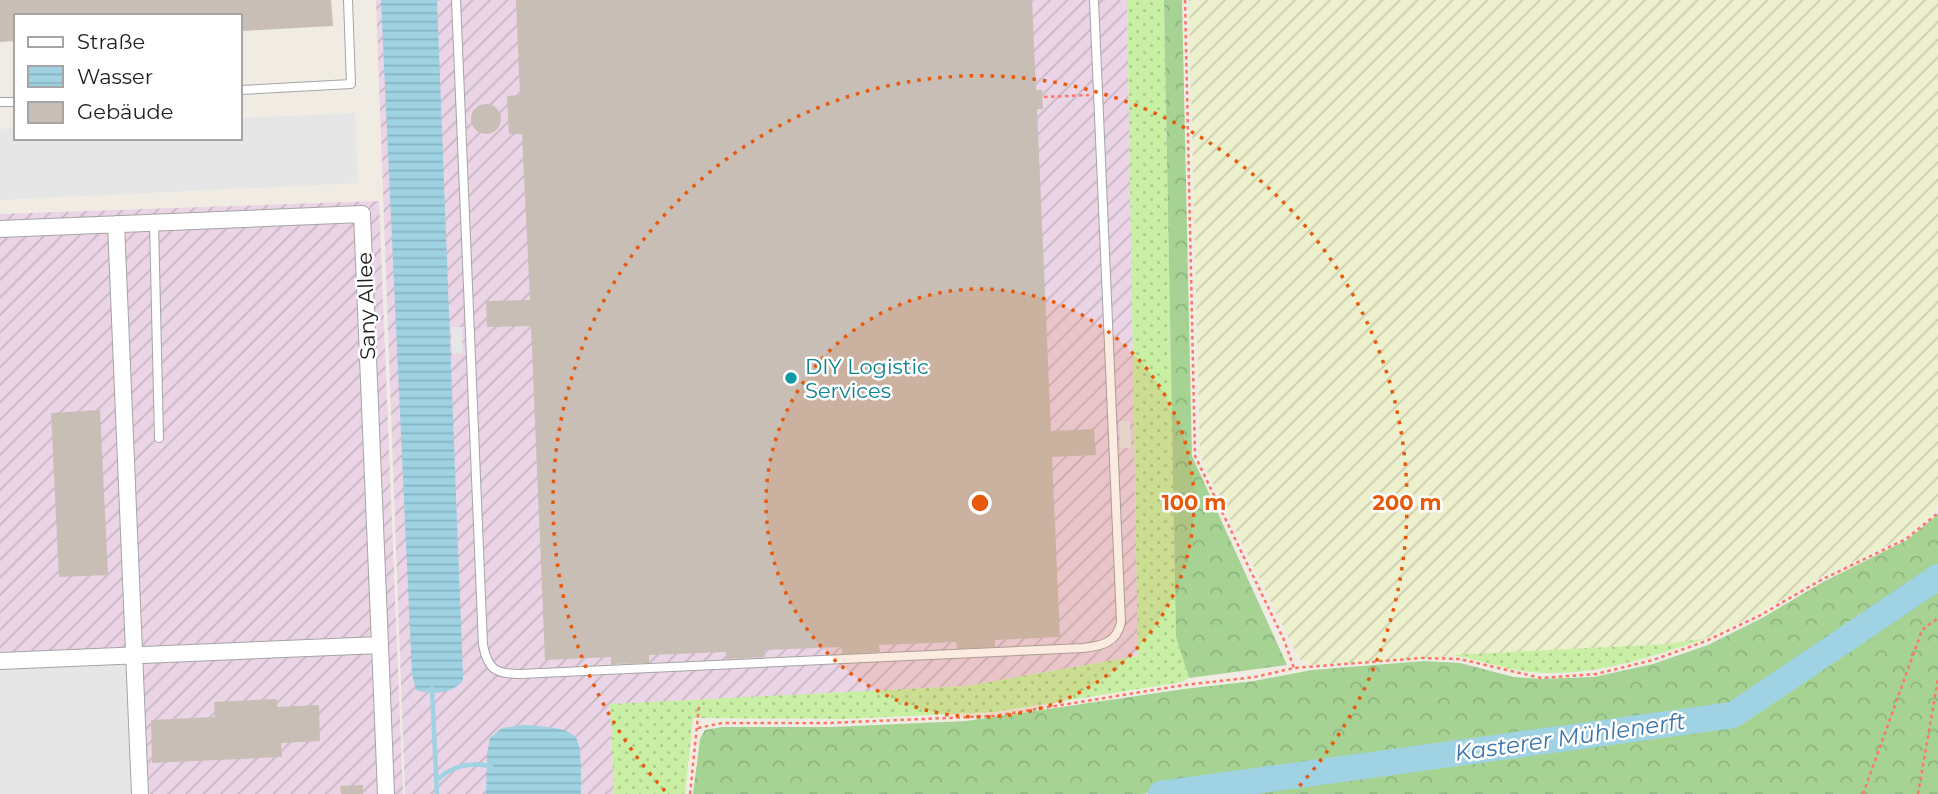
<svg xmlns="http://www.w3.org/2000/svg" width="1938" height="794" font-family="Montserrat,sans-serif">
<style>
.industrial{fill:url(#industrial-furrows)}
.farmland{fill:url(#farmland-furrows)}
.grass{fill:url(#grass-dots)}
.forest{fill:url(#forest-crowns)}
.parking{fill:#e6e6e6}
.water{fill:url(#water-rules)}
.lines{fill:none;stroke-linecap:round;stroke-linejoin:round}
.stream{stroke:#9fd2e2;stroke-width:4.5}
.river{stroke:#9fd2e2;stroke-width:26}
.building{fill:#c8beb6}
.service-casing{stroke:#a5a5a5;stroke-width:10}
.minor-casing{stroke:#a5a5a5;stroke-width:18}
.path{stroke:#ff7665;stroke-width:2.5;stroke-dasharray:3.5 3.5;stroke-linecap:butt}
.service{stroke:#fff;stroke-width:8}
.minor{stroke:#fff;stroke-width:16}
.ring{fill:none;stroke:#e8590c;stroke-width:3.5;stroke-dasharray:3.5 7}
.culture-dot{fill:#0f9aa8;stroke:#fff;stroke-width:2.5}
.labels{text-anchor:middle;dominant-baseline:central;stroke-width:5;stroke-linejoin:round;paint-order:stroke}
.street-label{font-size:21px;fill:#1e1e1e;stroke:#fff}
.culture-label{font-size:21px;fill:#0d838f;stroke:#fff;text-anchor:start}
.water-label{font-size:23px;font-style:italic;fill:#4076ae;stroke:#fff}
.centre{fill:#e8590c;stroke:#fff;stroke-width:3.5}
.ring-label{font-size:21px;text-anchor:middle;font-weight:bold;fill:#e8590c;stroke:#fff;stroke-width:5;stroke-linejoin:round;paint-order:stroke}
</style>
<defs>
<pattern id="industrial-furrows" width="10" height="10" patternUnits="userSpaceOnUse" patternTransform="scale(1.75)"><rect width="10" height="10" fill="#ead4e5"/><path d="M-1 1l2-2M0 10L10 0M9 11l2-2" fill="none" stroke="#c8b6c4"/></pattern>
<pattern id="farmland-furrows" width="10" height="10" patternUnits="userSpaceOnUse" patternTransform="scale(1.75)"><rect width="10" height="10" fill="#edf0cc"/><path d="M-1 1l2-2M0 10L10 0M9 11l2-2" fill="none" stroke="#cbcdaf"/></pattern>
<pattern id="grass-dots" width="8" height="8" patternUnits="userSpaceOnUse" patternTransform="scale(1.75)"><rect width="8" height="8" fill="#c8efa4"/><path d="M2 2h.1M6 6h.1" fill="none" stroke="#abcc8d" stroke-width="1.8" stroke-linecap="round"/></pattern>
<pattern id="forest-crowns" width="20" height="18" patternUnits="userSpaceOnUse" patternTransform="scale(1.75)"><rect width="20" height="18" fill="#a6d394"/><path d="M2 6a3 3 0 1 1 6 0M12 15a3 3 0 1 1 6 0" fill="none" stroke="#8eb57f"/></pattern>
<pattern id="water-rules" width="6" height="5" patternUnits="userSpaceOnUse" patternTransform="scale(1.75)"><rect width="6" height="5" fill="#9fd2e2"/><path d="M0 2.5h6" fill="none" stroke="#88b4c1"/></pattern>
</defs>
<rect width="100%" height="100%" fill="#f0ece3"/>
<path class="industrial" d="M376 0H1127L1138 656 966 686 610 705 614 794H405Z
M379 201 403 794H0V214Z"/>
<path class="farmland" d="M1189 0H1938V505L1933 512 1905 537 1819 578 1757 614 1707 638 1668 644 1312 665 1299 659 1208 474 1200 453Z"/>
<path class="grass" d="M1127 0H1164L1176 637 1189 678 1182 682 995 712 843 719 693 718 685 794H614L610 704 966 686 1138 656Z
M1707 638C1646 659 1582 681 1516 670 1495 666 1474 659 1453 655L1668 644Z"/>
<path class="forest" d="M1164 0H1182L1192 456 1287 665 1189 678 1176 637Z
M1938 514V575L1934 579 1732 712 1142 794H693L700 739 705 730 722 727H831L966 721 1184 689 1254 681 1312 670 1424 661 1460 663 1514 677 1542 679 1594 677 1653 664 1708 645 1762 618 1823 582 1907 540Z
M1938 580V794H1192L1734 717Z"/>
<path class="parking" d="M355 113 358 183 0 200V129L16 128V138H240V118Z
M451 327H462L463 353 452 354Z
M1130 421 1131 448H1120L1119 421Z
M126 662 132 794H0V669Z"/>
<path class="water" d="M381 0H437L463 678 462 682C450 694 433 695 416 690L412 674Z
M523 725C588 729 580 733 581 794H486L487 754 490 738 502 728Z"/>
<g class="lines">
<path class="stream" d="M432 688 437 794
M436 781C452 765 470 762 491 766"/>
<path class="river" d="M1161 794 1733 715 1938 577"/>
</g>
<path class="building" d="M0 0H331L333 26 240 31V16H16V41L0 42Z
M516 0H1032L1036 90H1042L1043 109H1037L1051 431 1094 429 1096 455 1052 457 1060 637 995 640V647L957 649 956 642 879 645 880 652 842 654 841 647 764 650 765 657 726 659V652L649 655V663L611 664V657L545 660 531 326 487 327 486 301 530 300 522 134H509L507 96 520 95Z
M471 119a15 15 0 1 1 30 0a15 15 0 1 1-30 0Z
M100 410 108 575 59 577 51 413Z
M277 699V707L319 705 320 741 281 743 282 757 152 763 151 720 215 717 214 702Z
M363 785V794H341L340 786Z"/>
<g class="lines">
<defs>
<path id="service" d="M456 0 483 645C488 670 496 674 520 674L1083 648C1101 646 1117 643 1121 622L1094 0
M240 90 351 84 348 0
M0 102H16
M154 223 159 438"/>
<path id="minor" d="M116 224 140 794
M0 229 362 214 380 645
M0 661 380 645 386 794"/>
</defs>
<use href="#service" class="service-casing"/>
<use href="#minor" class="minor-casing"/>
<path class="path" d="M1185 0 1195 456 1284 640 1294 668
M1044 97 1089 95
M698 728 722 723H828L994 716 1184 685 1255 677 1294 668 1422 658 1460 659 1541 678 1596 674 1653 660 1706 641 1759 616 1821 580 1906 539 1938 513
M690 794 699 706
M1863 794 1922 630 1938 618
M1918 794 1938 679"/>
<use href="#service" class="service"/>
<use href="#minor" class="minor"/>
</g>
<circle cx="980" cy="503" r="214" fill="#e8590c" fill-opacity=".12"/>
<g class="ring">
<circle cx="980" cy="503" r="214"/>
<path d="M665 791A427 427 0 1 1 1295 791"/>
</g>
<circle class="culture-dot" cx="791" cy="378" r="7"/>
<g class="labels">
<g class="street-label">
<text transform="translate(366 306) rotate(-92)">Sany Allee</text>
</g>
<g class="culture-label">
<text x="805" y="366">DIY Logistic<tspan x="805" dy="24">Services</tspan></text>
</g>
<g class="water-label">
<text transform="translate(1570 737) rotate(-8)">Kasterer Mühlenerft</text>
</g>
</g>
<circle cx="980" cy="503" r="10" class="centre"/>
<g class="ring-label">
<text x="1194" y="510">100 m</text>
<text x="1407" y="510">200 m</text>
</g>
<rect x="14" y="14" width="228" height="126" fill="#ffffff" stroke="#a5a5a5" stroke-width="2"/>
<rect x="28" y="37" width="35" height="10" fill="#ffffff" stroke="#a5a5a5" stroke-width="2"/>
<text x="77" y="49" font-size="21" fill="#1e1e1e">Straße</text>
<rect x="28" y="66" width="35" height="21" fill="url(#water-rules)" stroke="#a5a5a5" stroke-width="2"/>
<text x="77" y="84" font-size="21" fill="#1e1e1e">Wasser</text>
<rect x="28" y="102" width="35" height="21" fill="#c8beb6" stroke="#a5a5a5" stroke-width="2"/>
<text x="77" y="119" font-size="21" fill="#1e1e1e">Gebäude</text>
</svg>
